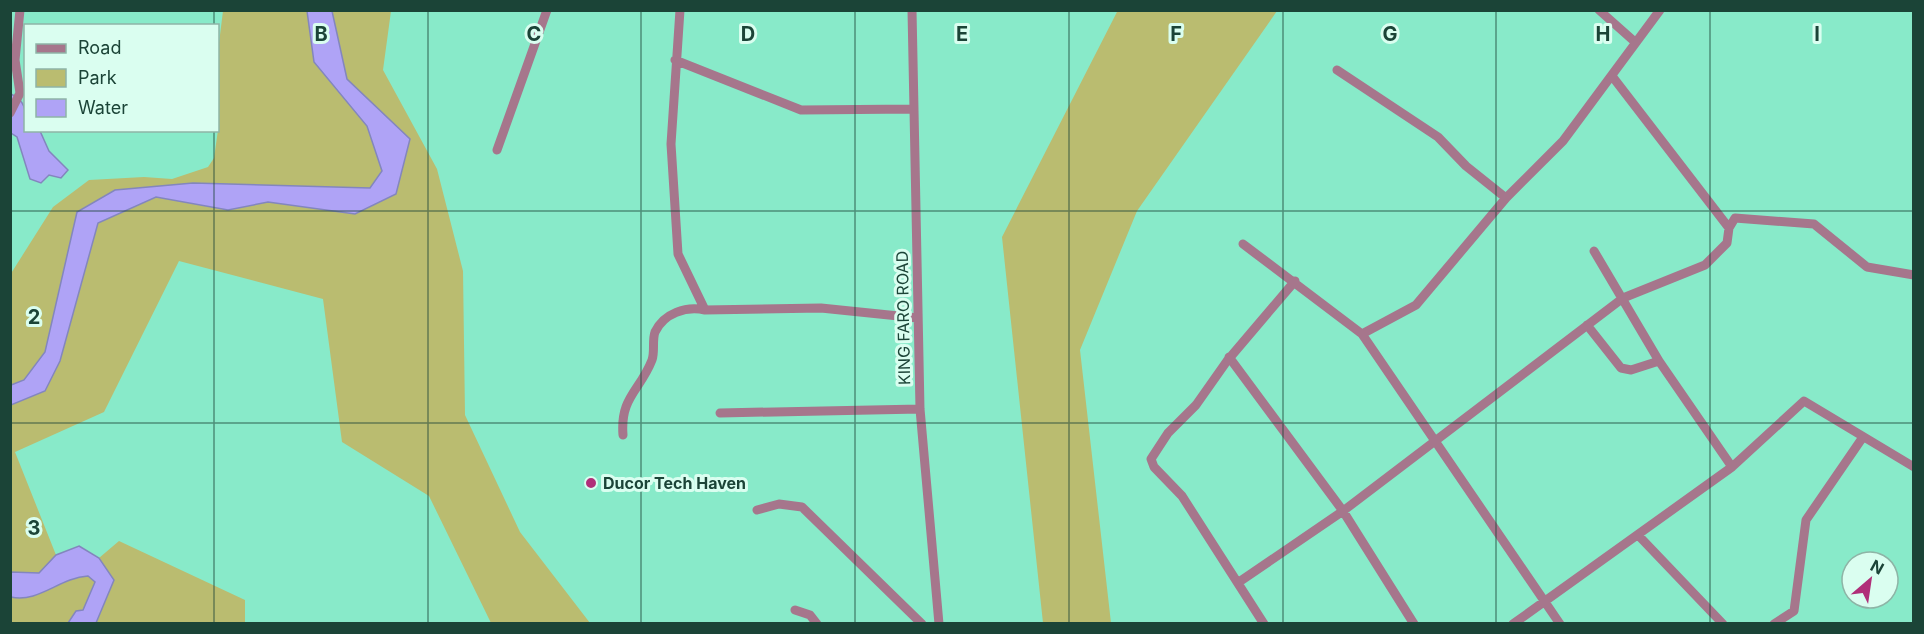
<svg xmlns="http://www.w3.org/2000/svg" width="1924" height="634" font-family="Inter,sans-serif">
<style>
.green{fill:#babc70}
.water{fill:#afa3f6;stroke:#8386bd;stroke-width:1.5}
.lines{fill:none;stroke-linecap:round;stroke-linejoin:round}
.minor{stroke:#a6768c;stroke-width:9}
.grid{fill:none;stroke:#1b4437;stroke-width:1.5;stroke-opacity:0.55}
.poi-dot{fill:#b02f79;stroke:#dafef0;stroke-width:2}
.labels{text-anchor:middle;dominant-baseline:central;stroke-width:6;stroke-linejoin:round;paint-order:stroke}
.street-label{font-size:16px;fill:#1b4437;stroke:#dafef0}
.poi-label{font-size:16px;font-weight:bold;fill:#1b4437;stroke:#dafef0;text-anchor:start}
.grid-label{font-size:20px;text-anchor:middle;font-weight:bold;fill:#1b4437;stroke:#dafef0;stroke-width:6;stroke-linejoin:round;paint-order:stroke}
</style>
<rect width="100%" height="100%" fill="#88eac9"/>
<path class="green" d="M1118 10 1277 11 1137 211 1080 350 1111 623H1043L1002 237Z
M223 11H307L314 62 367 126 382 171 370 188 194 183 175 185 77 212 45 352 24 380 11 385 10 275 53 207 89 180 144 177 172 179 208 167 214 158 218 130V51Z
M332 11H391L383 70 437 169 463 271 465 415 520 532 590 623H491L429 496 342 442 323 299 179 261 104 412 15 452 56 555 39 573 11 572 10 405 45 391 60 361 98 223 156 197 228 210 268 202 355 214 410 139 347 79Z
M119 541 245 600V623L96 624 114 580 99 558Z
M88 576 95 581 83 610 76 611 68 623 11 624V597C38 603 59 578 88 576Z"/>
<path class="water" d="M307 11H332L347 79 410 139 396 194 355 214 268 202 228 210 156 197 98 223 60 361 45 391 11 405V385L24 380 45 352 77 212 115 190 193 183 370 188 382 171 367 126 314 62Z
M11 94C28 102 25 113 26 130L40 131 49 151 68 170 61 178 49 175 41 183 30 179 17 137 11 133Z
M79 546 99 558 114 580 96 623H68L76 611 83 610 95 582 88 576C59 578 39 603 11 597V572L39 573 56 555Z"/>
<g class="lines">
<path class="minor" d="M680 10 671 144 678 254 705 310
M912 10 920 409 939 624
M1599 10 1635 42
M675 60 801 110 914 109
M1337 70 1438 137 1466 166 1506 198
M1612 76 1729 228
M10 113 20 93 15 60 20 10
M497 150 547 10
M1243 244 1362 334 1560 624
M1594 251 1659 361 1732 467 1804 401 1914 467
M1587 325 1621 368 1631 370 1659 361
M1362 334 1416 305 1506 198 1563 141 1660 10
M1229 357 1343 511 1414 624
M720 413 920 409
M623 435C620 397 640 391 652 360 655 352 652 340 655 332 664 313 686 306 705 310L821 308 918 318
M757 510 779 504 802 507 922 624
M1638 535 1723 624
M1239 582 1343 511 1623 298 1705 265 1727 243 1729 228 1735 218 1814 224 1867 267 1914 275
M795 610 810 615 817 624
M1264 624 1182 496 1154 467 1151 459 1168 433 1196 405 1227 361 1295 281
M1513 624 1732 467
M1774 624 1794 611 1806 520 1863 437"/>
</g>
<path class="grid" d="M214 10V26M428 10V624M641 10V624M855 10V624M1069 10V624M1283 10V624M1496 10V624M1710 10V624M214 130V624M10 211H1914M10 423H1914"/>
<circle class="poi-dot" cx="591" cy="483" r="6"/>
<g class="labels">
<g class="street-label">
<text transform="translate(903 318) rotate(-91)">KING FARO ROAD</text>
</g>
<g class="poi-label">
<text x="603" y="483">Ducor Tech Haven</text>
</g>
</g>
<g class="grid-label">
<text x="321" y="41">B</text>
<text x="534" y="41">C</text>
<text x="748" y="41">D</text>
<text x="962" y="41">E</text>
<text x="1176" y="41">F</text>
<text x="1390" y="41">G</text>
<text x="1603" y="41">H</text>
<text x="1817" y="41">I</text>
<text x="34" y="324">2</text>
<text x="34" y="535">3</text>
</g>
<rect width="1924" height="634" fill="none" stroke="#1b4437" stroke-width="24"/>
<rect x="24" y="24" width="195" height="108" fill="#dafef0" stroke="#8eb4a6" stroke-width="1.5"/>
<rect x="36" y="44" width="30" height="9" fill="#a6768c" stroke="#8eb4a6" stroke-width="1.5"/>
<text x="78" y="54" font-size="18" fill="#1b4437">Road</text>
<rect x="36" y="69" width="30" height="18" fill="#babc70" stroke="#8eb4a6" stroke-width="1.5"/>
<text x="78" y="84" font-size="18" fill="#1b4437">Park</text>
<rect x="36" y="99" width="30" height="18" fill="#afa3f6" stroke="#8eb4a6" stroke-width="1.5"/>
<text x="78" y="114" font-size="18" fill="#1b4437">Water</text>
<g transform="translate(1870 580) rotate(29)"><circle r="28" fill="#dafef0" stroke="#8eb4a6" stroke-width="1.5"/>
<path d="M0-4.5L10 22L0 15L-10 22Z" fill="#b02f79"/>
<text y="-9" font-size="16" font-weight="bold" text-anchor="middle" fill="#1b4437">N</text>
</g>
</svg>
